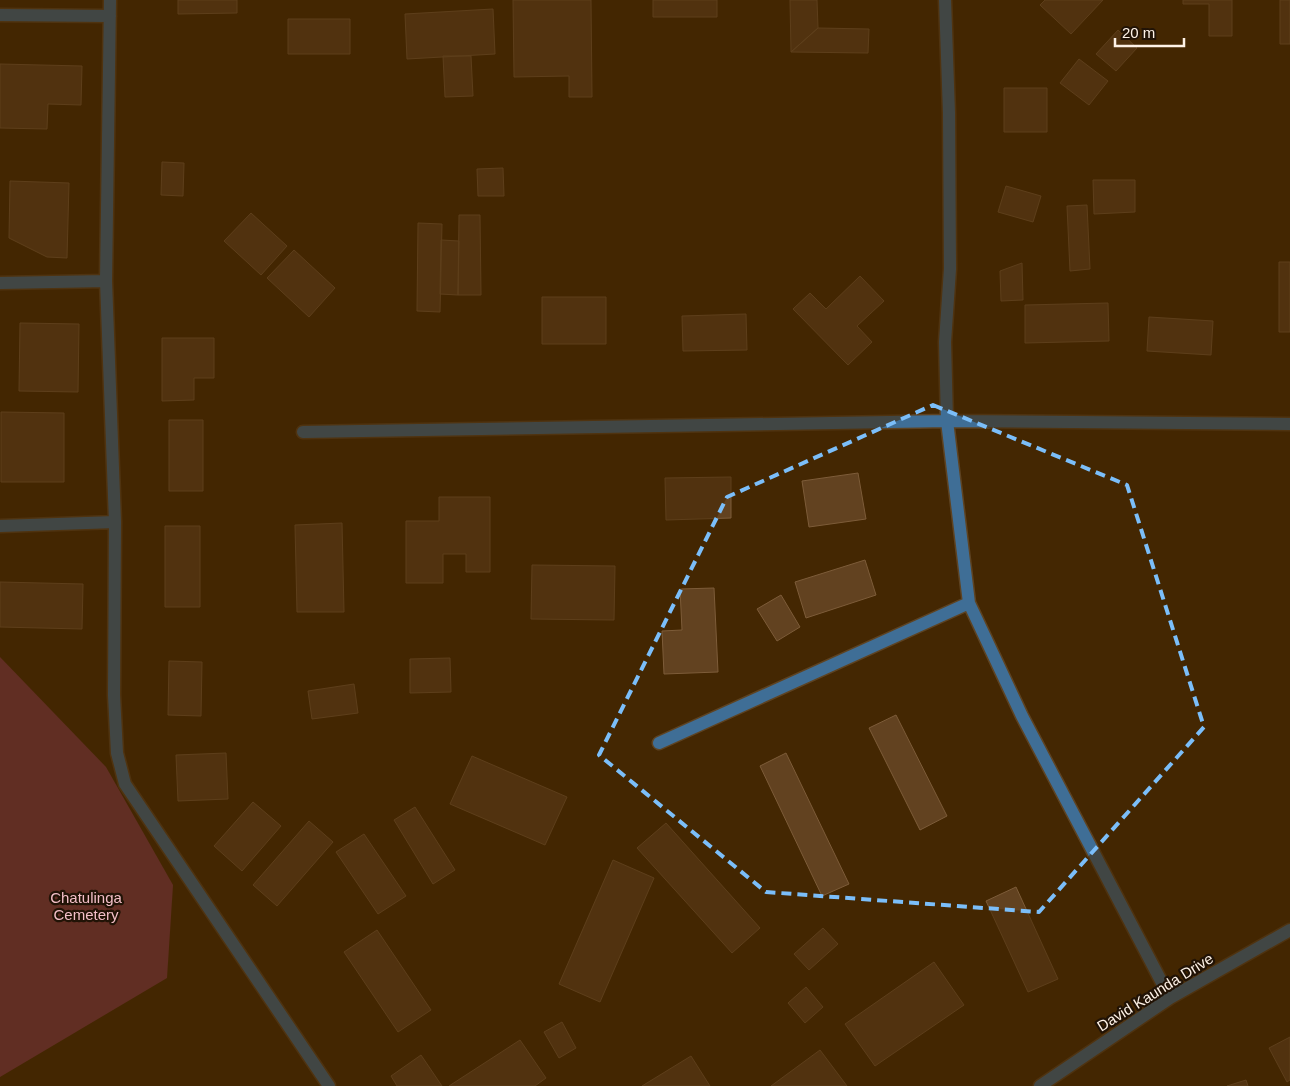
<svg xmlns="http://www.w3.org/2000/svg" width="1290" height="1086" font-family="Arial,sans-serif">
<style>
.green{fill:#86384c}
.building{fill:#624220;stroke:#7d5c39}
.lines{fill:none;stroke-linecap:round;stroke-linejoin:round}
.minor-casing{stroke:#5e4322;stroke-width:15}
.minor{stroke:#3f6e96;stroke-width:12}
.marked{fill:none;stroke:#7bbef9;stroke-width:4;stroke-dasharray:10 6;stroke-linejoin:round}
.labels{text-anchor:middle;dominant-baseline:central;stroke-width:4.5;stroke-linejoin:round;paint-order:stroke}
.park-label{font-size:15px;fill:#f3bfc8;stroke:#211306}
.street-label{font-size:15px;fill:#fef2e7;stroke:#211306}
</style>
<rect width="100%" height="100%" fill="#442702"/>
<path class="green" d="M0 657 106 767 173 885 167 978 0 1077Z"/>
<path class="building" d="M178 0H237V13L178 14Z
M513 0H591L592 97H569V76L514 77Z
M653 0H717V17H653Z
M790 0H817L818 28 791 52Z
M1045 0H1103L1071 34 1040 5Z
M1183 0H1232V36H1209V4H1183Z
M1280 0H1290V44H1280Z
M493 9 495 54 407 59 405 14Z
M288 19H350V54H288Z
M818 28 869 29 868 53 791 52Z
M1118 30 1137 48 1116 71 1096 54Z
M443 56H471L473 96 445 97Z
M1079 59 1108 81 1089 105 1060 83Z
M0 64 82 66 81 105 48 104 47 129 0 128Z
M1004 88H1047V132H1004Z
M162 162 184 163 183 196 161 195Z
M503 168 504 196H478L477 169Z
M1093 180H1135V212L1094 214Z
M10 181 69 183 67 258 47 257 9 238Z
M1006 186 1041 196 1033 222 998 212Z
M1087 205 1090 269 1070 271 1067 206Z
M251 213 287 246 261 275 224 241Z
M459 215H480L481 295H458Z
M418 223 442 224 440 312 417 311Z
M441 240 459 241 458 295 440 294Z
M294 250 335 288 309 317 267 278Z
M1279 262H1290V332H1279Z
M1022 263 1023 300 1001 301 1000 271Z
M860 276 884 301 857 326 872 342 848 365 793 309 810 293 826 309Z
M542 297H606V344H542Z
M1108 303 1109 341 1025 343V305Z
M746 314 747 350 683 351 682 316Z
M1149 317 1213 321 1211 355 1147 351Z
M20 323 79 324 78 392 19 391Z
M162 338H214V378H194V400L162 401Z
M1 412 64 413V482H1Z
M169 420H203V491H169Z
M858 473 866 519 809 527 802 481Z
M731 477V518L666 520 665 478Z
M439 497H490V572H466V554H443V583H406V521H439Z
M342 523 344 612H297L295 525Z
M165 526H200V607H165Z
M865 560 876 595 806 618 795 582Z
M532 565 615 566 614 620 531 619Z
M0 582 83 584 82 629 0 627Z
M714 588 718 672 664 674 662 631 682 630 680 589Z
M781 595 800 627 777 641 757 609Z
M450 658 451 692 410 693V659Z
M169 661 202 662 201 716 168 715Z
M354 684 358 713 312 719 308 691Z
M896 715 947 816 920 830 869 728Z
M226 753 228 799 178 801 176 755Z
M786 753 849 884 822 896 760 766Z
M472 756 567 797 545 845 450 804Z
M253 802 281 826 242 871 214 846Z
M415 807 455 870 433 884 394 820Z
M309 821 333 842 277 906 253 885Z
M666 823 760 928 732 953 637 848Z
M364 834 406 896 378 914 336 852Z
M613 860 654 878 600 1002 559 984Z
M1016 887 1058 979 1028 992 986 901Z
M823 928 838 944 809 970 794 954Z
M377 930 431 1010 398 1032 344 952Z
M934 962 964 1005 875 1066 845 1024Z
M806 987 823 1007 805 1023 788 1003Z
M562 1022 576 1048 559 1058 544 1032Z
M1290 1037V1080L1287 1082 1269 1048Z
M520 1040 546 1078 535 1086H449Z
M820 1050 847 1086H771Z
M421 1055 442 1086H397L391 1076Z
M691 1056 710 1086H642Z
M1246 1080 1248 1086H1227Z"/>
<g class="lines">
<defs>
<path id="minor" d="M110 0 106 281 115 522 114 695 117 753 125 784 329 1086
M945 0 949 113 950 269 945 342 947 421 969 603 1022 716 1170 998
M0 15 110 16
M0 283 106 281
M303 432 947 421 1290 424
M0 526 115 522
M659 743 969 603
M1040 1086 1170 998 1290 930"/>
</defs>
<use href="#minor" class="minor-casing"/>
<use href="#minor" class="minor"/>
</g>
<path d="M0 0H1290V1086H0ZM933 405 1127 485 1204 727 1039 912 766 892 599 755 727 497Z" fill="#442702" fill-opacity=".55" fill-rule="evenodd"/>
<path class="marked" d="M933 405 1127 485 1204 727 1039 912 766 892 599 755 727 497Z"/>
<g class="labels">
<g class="park-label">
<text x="86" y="897">Chatulinga<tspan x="86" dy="17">Cemetery</tspan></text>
</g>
<g class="street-label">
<text transform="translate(1155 992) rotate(-32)">David Kaunda Drive</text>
</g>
</g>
<path d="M1115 38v8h69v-8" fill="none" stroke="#fef2e7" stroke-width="2.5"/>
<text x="1122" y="38" font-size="15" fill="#fef2e7" stroke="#211306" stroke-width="4" paint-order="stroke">20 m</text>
</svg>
